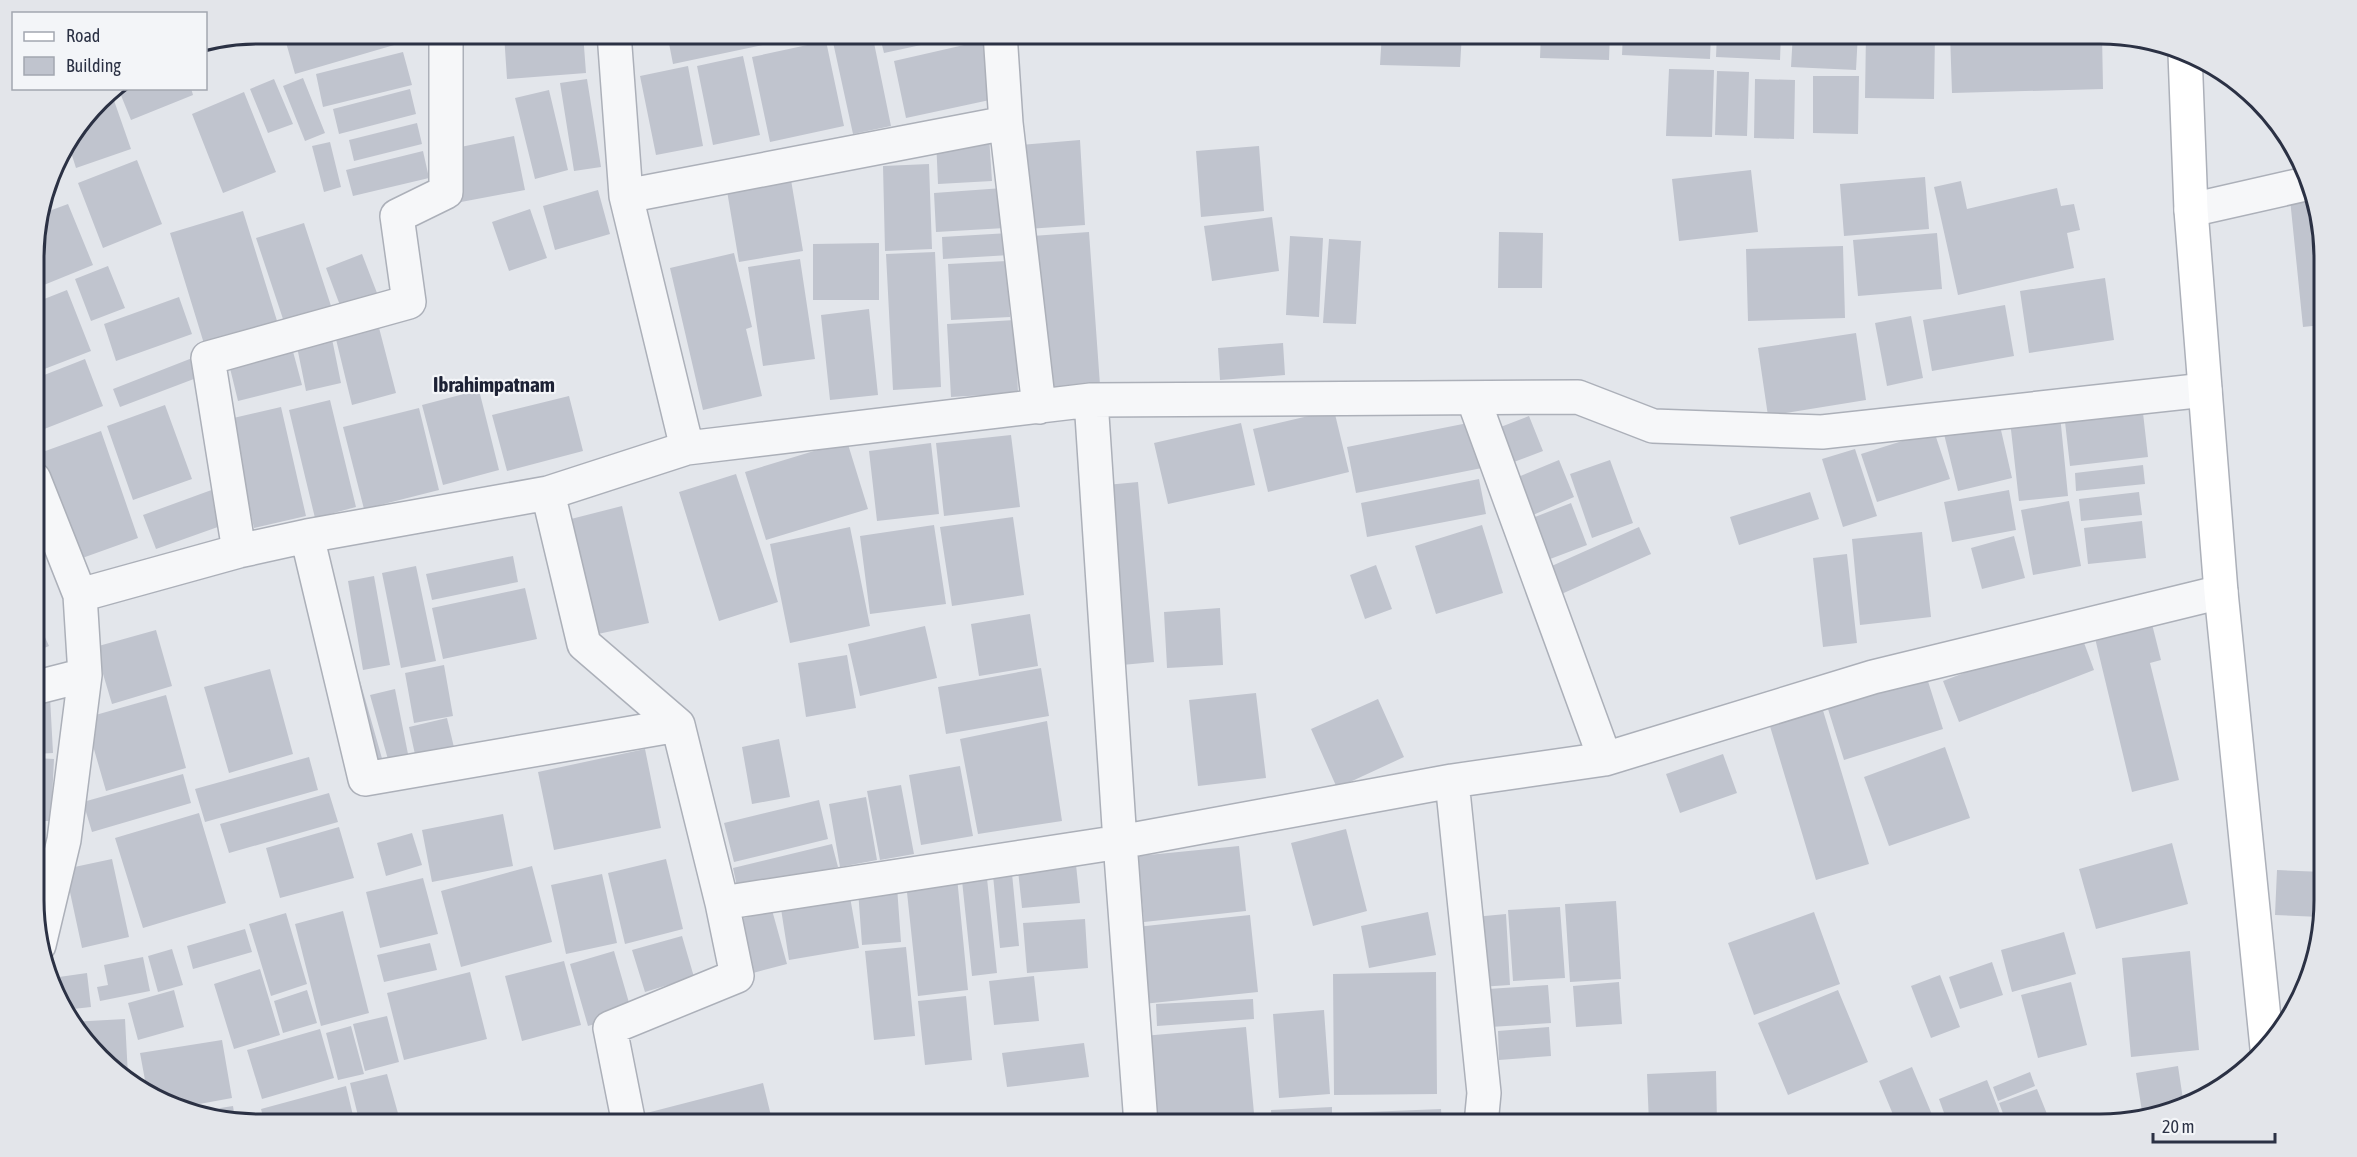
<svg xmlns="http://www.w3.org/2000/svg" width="2357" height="1157" font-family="'Asap Condensed',sans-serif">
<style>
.building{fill:#c0c4ce}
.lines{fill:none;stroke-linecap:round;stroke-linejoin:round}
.street-casing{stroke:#acb0b9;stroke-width:36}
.secondary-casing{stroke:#acb0b9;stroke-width:36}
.street{stroke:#f6f7f9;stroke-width:33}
.secondary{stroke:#fff;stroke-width:33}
.labels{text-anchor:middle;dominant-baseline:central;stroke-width:4.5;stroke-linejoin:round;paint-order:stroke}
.quarter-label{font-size:21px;font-weight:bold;fill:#1d2235;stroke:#f3f5f8}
.rim{fill:none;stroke:#2b3144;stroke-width:3}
</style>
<rect width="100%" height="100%" fill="#e3e6eb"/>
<path class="building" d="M304 33H398L401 43 295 74 285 39Z
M583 33 586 73 507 79 504 34Z
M667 33H780L782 41 673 64Z
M831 33H872L891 126 853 134Z
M879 33H971L972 34 884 53Z
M1382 33H1462L1460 67 1380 65Z
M1541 33H1610L1609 60 1540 58Z
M1623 33H1711L1710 59 1622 55Z
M1717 33H1781L1780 60 1716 57Z
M1793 33H1858L1856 70 1791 67Z
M1866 33H1935L1934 99 1865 98Z
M1950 33 2102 34 2103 89 1952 93Z
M986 40 999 98 906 118 894 61Z
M826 41 844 126 770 142 752 57Z
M403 52 412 85 323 107 316 74Z
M743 56 760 135 713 145 697 66Z
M688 66 703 146 656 155 640 76Z
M1669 69 1714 70 1712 137 1666 136Z
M1717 71 1749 72 1747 136 1715 135Z
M1813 76H1859L1858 134 1813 133Z
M303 78 325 133 305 141 283 86Z
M274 79 293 124 268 133 250 89Z
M587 79 601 167 574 171 560 83Z
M1755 79 1795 80 1794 139 1754 138Z
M118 88H191L193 95 131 120Z
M110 89 131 149 76 168 68 143Z
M410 89 416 114 339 134 333 109Z
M549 90 568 170 535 179 515 98Z
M244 92 276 172 223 193 192 114Z
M417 123 422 144 354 161 349 140Z
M514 136 525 190 461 202 451 149Z
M989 136 992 181 938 184 936 139Z
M1080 140 1085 225 1027 229 1020 145Z
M330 142 341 187 324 192 312 146Z
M1259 146 1264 211 1201 217 1196 151Z
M423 151 429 178 353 196 346 170Z
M137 160 162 224 103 248 78 183Z
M929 164 932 249 885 251 883 166Z
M1751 170 1758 232 1679 241 1672 179Z
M790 174 803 251 739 262 726 185Z
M1925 177 1929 229 1844 236 1840 184Z
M1961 181 1967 209 2057 188 2061 206 2074 204 2080 230 2067 233 2074 268 1958 295 1934 187Z
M1003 188 1005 228 936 232 934 193Z
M598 190 610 234 555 250 543 206Z
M2314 197 2322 229V325L2303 327 2290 199Z
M68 204 93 265 34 289V242L41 214Z
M530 209 547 258 509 271 492 222Z
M243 211 278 324 205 347 170 233Z
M1272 217 1279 271 1212 281 1204 226Z
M304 223 333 312 286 328 256 238Z
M1089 232 1100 385 1043 390 1032 236Z
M1499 232 1543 233 1542 288H1498Z
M1009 233 1010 255 943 259 942 237Z
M1937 233 1942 289 1858 296 1853 240Z
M1290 236 1323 238 1319 317 1286 315Z
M1329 239 1361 241 1356 324 1323 323Z
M879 243V300H813V244Z
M1843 246 1845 318 1748 321 1746 249Z
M935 252 941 387 893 390 886 254Z
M734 253 752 327 746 329 762 396 703 410 670 268Z
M362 254 377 293 341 308 326 268Z
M800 259 815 359 763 366 748 267Z
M1007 261 1010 317 951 320 948 264Z
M108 266 125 308 91 321 75 279Z
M2105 278 2114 340 2029 353 2020 291Z
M67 290 91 351 34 373V303Z
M179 297 192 334 116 361 104 324Z
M2005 305 2014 356 1932 371 1923 320Z
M869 309 878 395 830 400 821 315Z
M1911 316 1923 378 1887 386 1875 323Z
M377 320 396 393 352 405 334 331Z
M1015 320 1018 393 951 397 947 324Z
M1856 333 1866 400 1768 416 1758 348Z
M331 334 341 383 306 391 296 342Z
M1283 343 1285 375 1220 380 1218 348Z
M291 344 302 385 238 401 228 360Z
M200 355 207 374 120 407 113 389Z
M85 359 103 406 34 433V379Z
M479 390 499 470 443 485 422 405Z
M569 396 583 451 507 471 492 415Z
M330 400 356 507 315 518 289 410Z
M2142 404 2148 457 2070 466 2064 413Z
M165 405 192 479 133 500 107 426Z
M281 407 306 516 254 528 229 419Z
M419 408 439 490 364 509 343 427Z
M1334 410 1349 472 1268 492 1253 429Z
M2060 415 2068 496 2019 501 2010 421Z
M1529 416 1543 451 1511 463 1498 428Z
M1998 417 2012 478 1958 491 1943 430Z
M1473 422 1482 468 1356 493 1347 447Z
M1241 423 1255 485 1168 504 1154 443Z
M101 431 138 538 74 561 37 454Z
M1934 431 1950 479 1877 502 1861 454Z
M1011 435 1020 507 944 516 936 443Z
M847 441 868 509 766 540 745 472Z
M931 443 939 514 877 521 869 451Z
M1855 449 1877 516 1843 527 1822 459Z
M1559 460 1574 497 1533 515 1518 477Z
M1610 460 1633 523 1592 538 1570 474Z
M2143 465 2145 484 2076 491 2075 473Z
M736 474 778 602 719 621 679 492Z
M1479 479 1486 514 1367 537 1361 503Z
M1138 482 1154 662 1122 665 1106 485Z
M217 488 229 523 156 549 143 515Z
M2009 490 2016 530 1952 542 1944 502Z
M1810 492 1819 519 1739 545 1730 517Z
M2139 492 2142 515 2081 521 2079 499Z
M2069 501 2081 566 2033 575 2021 510Z
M1571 503 1587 545 1537 564 1522 522Z
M622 506 649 623 598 634 571 519Z
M1013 517 1024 595 952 606 940 527Z
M2142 521 2146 558 2088 564 2084 528Z
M934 525 946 604 870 614 860 536Z
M1482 525 1503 593 1436 614 1415 546Z
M850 527 870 626 790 643 770 544Z
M1639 527 1651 554 1557 596 1545 569Z
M1922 532 1931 617 1860 625 1852 539Z
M2014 536 2025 578 1982 589 1971 548Z
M1847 554 1857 643 1823 647 1813 558Z
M513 556 518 582 432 600 426 574Z
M1376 565 1392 609 1365 619 1350 575Z
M416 566 436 661 401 668 382 573Z
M374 576 390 665 363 670 348 581Z
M525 588 537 639 443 659 432 608Z
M1220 608 1223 665 1167 668 1164 612Z
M34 613 49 646 34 652Z
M1030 614 1038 666 979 676 971 624Z
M2151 620 2161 660 2150 663 2179 780 2132 792 2094 634Z
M925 626 937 678 860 696 848 644Z
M2079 629 2094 670 1959 722 1943 681Z
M156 630 172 686 112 704 95 647Z
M847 655 856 708 806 717 798 663Z
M444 665 453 716 414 723 405 673Z
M1041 668 1049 716 946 734 938 687Z
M270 669 293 754 229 773 204 687Z
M1927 678 1943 729 1844 760 1828 709Z
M345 680 360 681 383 762 370 766Z
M395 689 409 759 389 763 370 695Z
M1256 693 1266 778 1198 786 1189 700Z
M166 695 186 768 106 791 85 718Z
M34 697H50L53 753 35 754Z
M1378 699 1404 757 1337 788 1311 729Z
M1822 707 1869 864 1816 880 1769 723Z
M447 718 457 760 418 768 409 727Z
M1047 721 1062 821 978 834 960 739Z
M779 739 790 797 752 804 742 747Z
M1945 747 1970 818 1889 846 1864 777Z
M645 749 661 828 554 850 538 772Z
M1723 754 1737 793 1680 813 1666 774Z
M309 757 318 790 205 822 195 789Z
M35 758 54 759 51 821H35Z
M960 766 973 836 921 845 909 775Z
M183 774 191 803 92 832 83 802Z
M901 785 914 854 880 860 867 791Z
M329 793 338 822 229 853 220 824Z
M866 797 877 860 840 867 829 804Z
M819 800 828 839 734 862 724 823Z
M199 813 226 903 143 928 115 838Z
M503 814 513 866 432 882 422 830Z
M339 827 354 878 280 898 266 848Z
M1346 829 1367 911 1313 926 1291 843Z
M412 833 422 865 386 876 377 843Z
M2172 843 2188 904 2096 929 2079 869Z
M832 844 838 867 738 891 733 868Z
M1239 846 1246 911 1144 922 1138 856Z
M1075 855 1080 903 1022 908 1017 861Z
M112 859 129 937 82 948 65 869Z
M666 859 683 929 625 944 608 873Z
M1011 863 1019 946 1000 948 992 865Z
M532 866 552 942 461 967 441 891Z
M986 869 997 973 972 976 961 871Z
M2277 870 2324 872V900L2320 917 2275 915Z
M602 874 617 943 566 954 551 885Z
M957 877 968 990 918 996 906 883Z
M423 878 438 934 380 948 366 892Z
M897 887 901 942 862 945 858 890Z
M850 897 859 948 789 960 781 909Z
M1616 901 1621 979 1570 982 1565 904Z
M1560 907 1565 978 1513 981 1508 910Z
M772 910 787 964 753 973 738 920Z
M343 911 369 1013 321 1026 295 924Z
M1428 912 1436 955 1369 968 1361 926Z
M1814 912 1840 984 1754 1015 1728 943Z
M286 913 307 984 271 996 249 924Z
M1506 914 1510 985 1479 987 1474 917Z
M1250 915 1258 992 1143 1004 1136 927Z
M1085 919 1088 968 1027 973 1023 923Z
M245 929 252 952 193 969 187 946Z
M2064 932 2076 974 2012 992 2001 950Z
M682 936 694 977 645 992 632 950Z
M430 943 437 970 384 982 377 955Z
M906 947 915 1036 874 1040 865 951Z
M172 949 183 985 158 992 148 956Z
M614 951 632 1013 588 1026 570 964Z
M2190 951 2199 1050 2131 1057 2122 958Z
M143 957 150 991 100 1001 97 987 108 985 104 965Z
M564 961 581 1025 522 1041 505 976Z
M1992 962 2003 995 1960 1009 1949 977Z
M260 969 280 1035 234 1049 214 984Z
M470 972 487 1039 404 1060 387 993Z
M1436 972 1437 1094 1334 1095 1333 974Z
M87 973 91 1007 64 1010 59 977Z
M1940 975 1960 1027 1931 1038 1911 986Z
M1034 976 1039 1021 994 1025 989 981Z
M1619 982 1622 1024 1576 1027 1573 986Z
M2071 982 2087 1045 2038 1058 2021 995Z
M1548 985 1551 1023 1490 1027 1488 989Z
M174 990 184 1027 138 1040 128 1003Z
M307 990 317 1023 283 1033 274 1001Z
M1838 990 1868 1062 1788 1095 1758 1023Z
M966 996 972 1060 925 1065 918 1001Z
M1253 999 1254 1019 1157 1026 1156 1004Z
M1324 1010 1330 1094 1279 1098 1273 1014Z
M387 1016 399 1062 365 1071 353 1024Z
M125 1019 128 1076 79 1036 71 1022Z
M351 1026 364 1074 338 1080 326 1033Z
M1246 1027 1255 1124H1151L1143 1036Z
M1549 1027 1551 1056 1499 1060 1498 1031Z
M320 1029 334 1078 262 1099 247 1050Z
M222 1040 232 1098 183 1107 159 1101 147 1091 140 1053Z
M1084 1043 1089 1077 1007 1087 1002 1053Z
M2178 1066 2184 1106 2171 1112 2143 1118 2136 1073Z
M1912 1067 1936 1124H1897L1879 1081Z
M1716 1071 1717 1124H1649L1647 1074Z
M2030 1072 2035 1086 1998 1101 1993 1087Z
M387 1074 401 1124H360L350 1083Z
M1987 1080 2004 1124H1948L1939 1099Z
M763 1083 773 1124H633L631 1117Z
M346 1086 355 1124H265L261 1109Z
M2037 1089 2051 1124H2007L1999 1103Z
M233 1106 235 1119 201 1111Z
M1332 1107V1124H1272L1271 1110Z
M1441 1109 1442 1124H1343V1113Z
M1883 1114 1886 1124H1860V1123Z"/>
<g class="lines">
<defs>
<path id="street" d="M614 33 626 196 687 448
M1000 33 1006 123 1039 407
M626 196 1006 123
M2191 210 2310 183
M1473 398 1605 759
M34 479 80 595 85 675 64 840 39 945
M548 493 584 644 678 725 722 903
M307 536 365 779 678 725
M239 551 208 358 409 302 397 216 446 192V33
M80 595 239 551 307 536 548 493 687 448 1091 400 1578 397 1653 426 1822 432 2205 390
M34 688 85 675
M629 1124 610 1028 737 976 722 903 1120 842 1091 400
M1141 1124 1120 842 1452 781
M1481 1124 1484 1093 1452 781 1605 759 1873 677 2221 592"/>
<path id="secondary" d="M2185 53 2191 210 2221 592 2267 1048"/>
</defs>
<use href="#street" class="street-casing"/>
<use href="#secondary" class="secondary-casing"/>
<use href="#street" class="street"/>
<use href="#secondary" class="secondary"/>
</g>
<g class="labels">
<g class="quarter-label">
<text x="494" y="384">Ibrahimpatnam</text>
</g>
</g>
<path d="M0 0H2357V1157H0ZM258 44H2100A214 214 0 0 1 2314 258V900A214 214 0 0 1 2100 1114H258A214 214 0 0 1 44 900V258A214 214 0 0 1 258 44Z" fill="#e3e5ea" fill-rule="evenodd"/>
<path class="rim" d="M258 44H2100A214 214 0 0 1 2314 258V900A214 214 0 0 1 2100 1114H258A214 214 0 0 1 44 900V258A214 214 0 0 1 258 44Z"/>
<rect x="12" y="12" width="195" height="78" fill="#f3f5f8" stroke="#a3a7b0" stroke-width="1.5"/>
<rect x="24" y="32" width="30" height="9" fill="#ffffff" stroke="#a3a7b0" stroke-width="1.5"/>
<text x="66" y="42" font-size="18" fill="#2b3144">Road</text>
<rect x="24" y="57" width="30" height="18" fill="#c0c4ce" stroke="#a3a7b0" stroke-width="1.5"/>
<text x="66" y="72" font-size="18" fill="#2b3144">Building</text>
<path d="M2153 1133v9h122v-9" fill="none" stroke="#2b3144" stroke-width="3"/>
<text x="2162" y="1133" font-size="18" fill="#2b3144" stroke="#f3f5f8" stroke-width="4.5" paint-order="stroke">20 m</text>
</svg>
